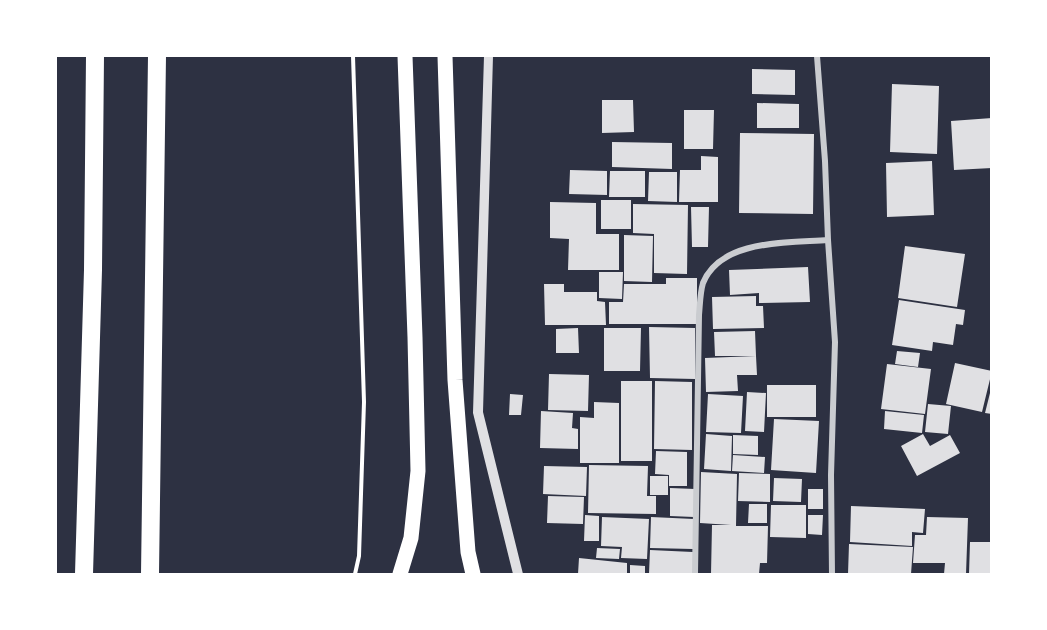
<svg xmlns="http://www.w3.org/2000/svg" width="1047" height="630" font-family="Montserrat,sans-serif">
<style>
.building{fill:#e0e0e3}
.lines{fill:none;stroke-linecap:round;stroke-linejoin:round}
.path{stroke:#fff;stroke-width:4}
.minor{stroke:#caccd0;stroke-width:6}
.primary{stroke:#fff;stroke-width:15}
.motorway{stroke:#fff;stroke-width:18}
</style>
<rect width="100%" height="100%" fill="#2d3142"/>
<path class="building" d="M484 56H493L483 412 523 574H513L473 413Z
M752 69 795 70V95L752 94Z
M892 84 939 86 937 154 890 152Z
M602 100H633L634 132 602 133Z
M757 103 799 104V128H757Z
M684 110H714L713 149H684Z
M992 118V168L954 170 951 121Z
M740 133 814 134 813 214 739 213Z
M612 142 672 143V169L612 167Z
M701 156 718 157V202H679L680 170H701Z
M932 161 934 215 887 217 886 163Z
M570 170 607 171V195L569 194Z
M610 171H645V197H609Z
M649 172H677V202L648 201Z
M601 200H631V229H601Z
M550 202 596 203V234H619V270H568L569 239 550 238Z
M633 204 688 205 687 274 654 273V234L633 233Z
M691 207H709L708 247H692Z
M624 235 653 236 652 282 624 281Z
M905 246 965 254 957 307 898 298Z
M808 267 810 302 759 303V293L730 295 729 270Z
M599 272H623L622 299 599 298Z
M666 278H697V324H609V302H623L624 284H666Z
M544 284H564V292H597V301L605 302 606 325H545Z
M756 296V306H763L764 328 713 329 712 297Z
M899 300 965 310 963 325 956 324 953 345 933 342 932 351 892 345Z
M649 327 695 328V379L650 378Z
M578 328 579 353H556V329Z
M604 328H641L640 371H604Z
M755 331 756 356H715L714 332Z
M897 351 920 353 918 367 895 364Z
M756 356 757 375H737L738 391 706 392 705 358Z
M955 363 992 371 982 412 946 404Z
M887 364 931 369 925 414 881 409Z
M549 374 589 375 588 411 548 410Z
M621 381H652V461H621Z
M655 381 692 382V450L654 449Z
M767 385H816V417H767Z
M991 389H992V414L985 413Z
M747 392 766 393 764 432 745 431Z
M510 394 523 395 521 415H509Z
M708 394 743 396 741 433 706 432Z
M594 402 619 403V463H580V417L594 418Z
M928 404 951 406 948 434 925 432Z
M541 411 573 413 572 428 578 429V449L540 448Z
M885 411 924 415 922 433 884 429Z
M774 419 819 421 816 473 771 470Z
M706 434 732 436 731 471 704 469Z
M923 434 930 446 950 435 960 453 917 476 901 446Z
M733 435 758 436V455L733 454Z
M656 451 687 452V486H669V475L655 474Z
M733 455 765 457 764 473 732 471Z
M589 465 648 466 647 496H656V514L588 513Z
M544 466 587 467 586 496 543 494Z
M701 472 737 474 736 526H768L767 563H760L759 574H711L712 525H731L700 523Z
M739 473 770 474V502L738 501Z
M650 476H668V495H650Z
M774 478 802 479 801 502 773 501Z
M670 488 695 489 694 517 670 516Z
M808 489H823V509H808Z
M548 496 584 497 583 524 547 523Z
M749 504H767V523H748Z
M771 505H806V538L770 537Z
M851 506 925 509 923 533 912 532V546L850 542Z
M585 515 599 516V541H584Z
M808 515H823L822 535 808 534Z
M602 517 649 519 647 559 621 558 622 547 601 546Z
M651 517 694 519 693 549 650 548Z
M927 517 968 518 966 574H944L945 563H913L915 535H926Z
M970 542H992V574H969Z
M849 544 913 547 911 574H848Z
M597 548 620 549 619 559 596 558Z
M650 550 693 552V574H649Z
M579 558 627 563V574H578Z
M630 565 645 566V574H630Z"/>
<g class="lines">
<path class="path" d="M353 56 364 402 359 556 355 574"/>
<path class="minor" d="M817 56 825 161 828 240 835 342 831 475 832 574
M695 574 699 315C700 305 700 293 703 283 721 239 788 243 828 240"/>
<path class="primary" d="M445 56 455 380 468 552 473 574
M400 574 411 538 418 471 415 337 405 56"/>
<path class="motorway" d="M84 574 93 270 95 56
M150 574 157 56"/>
</g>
<rect width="1047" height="630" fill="none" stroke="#ffffff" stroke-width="114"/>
</svg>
